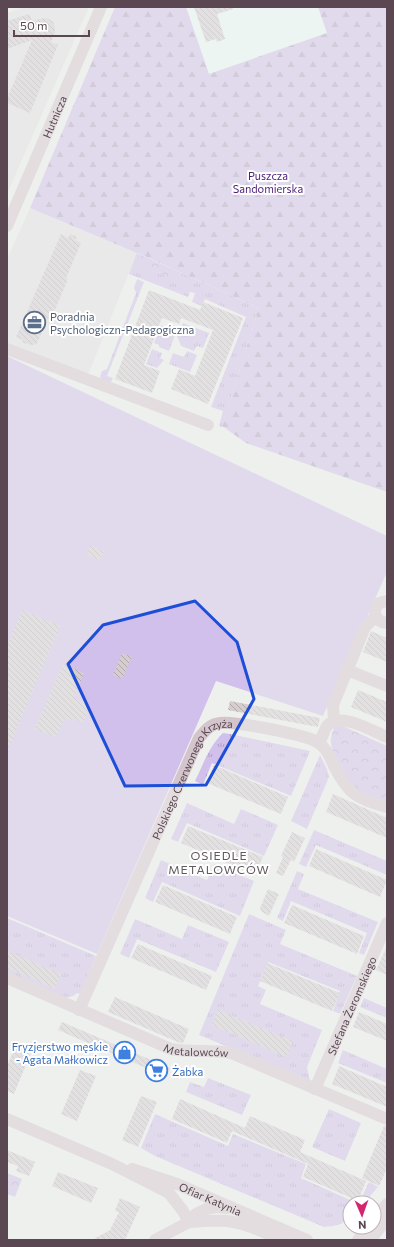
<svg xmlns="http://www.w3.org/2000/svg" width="394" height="1247" font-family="Commissioner,sans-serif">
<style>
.commercial{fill:#e8faf5}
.education{fill:#dfe1df}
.grass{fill:url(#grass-tufts)}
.forest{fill:url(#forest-firs)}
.park{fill:url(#park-crowns)}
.pitch{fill:#d1bfec}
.building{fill:url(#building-back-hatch)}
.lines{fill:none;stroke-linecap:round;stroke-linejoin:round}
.minor{stroke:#d4c5cd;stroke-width:12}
.marked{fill:none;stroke:#1d4ed8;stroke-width:3;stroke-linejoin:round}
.labels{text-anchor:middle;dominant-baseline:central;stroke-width:4;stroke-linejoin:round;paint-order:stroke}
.street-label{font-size:11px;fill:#5a4751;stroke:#fff}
.park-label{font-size:11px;fill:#4c1d77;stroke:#fff}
.service-label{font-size:11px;fill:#4e5e75;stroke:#fff;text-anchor:start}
.shop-label{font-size:11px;fill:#366cbe;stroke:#fff;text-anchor:end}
.neighbourhood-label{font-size:12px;letter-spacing:1px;fill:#625b5e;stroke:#fff}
</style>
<defs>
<pattern id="grass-tufts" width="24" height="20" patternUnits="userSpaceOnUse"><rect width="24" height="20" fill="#d1bfec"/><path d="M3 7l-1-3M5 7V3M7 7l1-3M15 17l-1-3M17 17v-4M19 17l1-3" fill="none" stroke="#ad9dc2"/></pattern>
<pattern id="forest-firs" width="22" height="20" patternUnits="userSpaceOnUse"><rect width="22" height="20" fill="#d1bfec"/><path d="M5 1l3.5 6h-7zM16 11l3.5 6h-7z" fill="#ad9dc2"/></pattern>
<pattern id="park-crowns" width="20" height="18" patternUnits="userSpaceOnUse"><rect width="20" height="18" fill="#d1bfec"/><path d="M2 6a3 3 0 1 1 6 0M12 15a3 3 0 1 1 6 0" fill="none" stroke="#ad9dc2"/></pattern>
<pattern id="building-back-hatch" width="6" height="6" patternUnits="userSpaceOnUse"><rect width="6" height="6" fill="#d5cdd0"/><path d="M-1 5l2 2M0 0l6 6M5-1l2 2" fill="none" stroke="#b0a8ab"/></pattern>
</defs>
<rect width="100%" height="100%" fill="#eef0ee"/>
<path class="commercial" d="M186 7H318L327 33 209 74Z"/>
<path class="education" d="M25 7H88V9L7 194V13Z
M30 208 137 253 88 375 7 345V259Z"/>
<path class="grass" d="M133 263 181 281 184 274 259 308 222 427 219 426 223 411 211 407 246 317 205 299 202 306 192 302 195 293 190 292 188 297 129 274Z
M137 279 144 282 107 376 113 378 110 384 101 379 100 376 102 371 107 369 136 293 134 288Z
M183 323 209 333 203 348 197 346 194 351 181 346 177 336Z
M161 325 176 332 169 351 159 347V345L154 343Z
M152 349 162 353 160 358 164 360 157 368 146 364Z
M187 351 197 355 190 372 169 364 173 353 184 357Z
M223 733 230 734 310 751 291 796 212 763 203 785 195 781C203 765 209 746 223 733Z
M320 755 327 769 329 777 307 829 291 821Z
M187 803 234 824 241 809 278 825 264 856 187 823 178 842 171 839Z
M314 830 387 861V875L316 845 306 867 299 864Z
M161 860 207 880 214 864 254 881 240 916 162 882 153 902 145 898Z
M297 871 304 874 298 889 378 922 364 955 359 953 367 933 291 901 283 921 277 918Z
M249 914 286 930 280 944 357 976 340 1014 333 1011 340 991 268 962 258 986 266 990 260 1004 322 1030 307 1067 310 1081 199 1035Z
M7 918 96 956 80 994 77 993C73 997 69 998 64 997L7 972Z
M135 919 182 939 188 925 229 942 216 972 137 939 129 958 120 954Z
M364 998 387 1008V1018L360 1007Z
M343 1050 387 1069V1083L338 1063Z
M208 1078 251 1095 242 1115 186 1092 190 1082 204 1087Z
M329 1109 361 1123 345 1161 312 1147Z
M155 1114 228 1146 233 1134 306 1164 301 1178 357 1203H350V1217C342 1225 335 1226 324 1227L155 1156 141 1148Z
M369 1182 378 1187 364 1203H359Z"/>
<path class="forest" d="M115 7H186L209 74 327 33 318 7H387V492L246 443 222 426 259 308 138 253 129 274 137 253 30 208Z"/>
<path class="park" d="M137 253 184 274 181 282 133 263Z
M336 723 387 746V803C371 798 352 791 343 775 341 771 339 766 337 761 330 743 328 742 336 723Z
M7 1173 22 1179 15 1197 7 1194Z"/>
<path class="pitch" d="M7 356 387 536V572L323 716 216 681 97 954 7 916Z"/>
<path class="building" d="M194 7H233V9L217 14 225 39 217 42 216 39 206 42Z
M29 14 32 21 44 18 49 19 53 22 55 27V34L51 42 58 45 30 113 7 103V99L32 40 7 49V21Z
M61 234 68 238 70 234 77 237 75 240 81 243 66 278 68 279 54 312 52 310 36 345 33 344 32 346 22 342 23 340 16 337Z
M149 290 200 310 203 302 243 318 208 404 171 389 179 369 195 376 213 330 181 318 179 324 162 318 144 365 160 371 152 393 115 379Z
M90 546 104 551 100 560 87 555Z
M22 610 60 626 7 752V647Z
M371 631 387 638V662L363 652Z
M122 653 132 657 122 679 113 675Z
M63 664 84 673 74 698 90 705 83 723 72 718 71 721 65 718 56 737 35 729Z
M358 690 387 702V722L351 707Z
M230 701 320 718 318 727 228 710Z
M214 765 288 797 281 814 207 783Z
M333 794 387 818V838L326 812Z
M188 826 263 857 255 875 181 843Z
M292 832 305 838 294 862 291 860 283 876 276 873 283 857 281 856Z
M316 849 387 880 380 897 309 866Z
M163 885 237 917 230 934 155 902Z
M268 889 279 894 269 916 262 912 260 908Z
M292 905 364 936 357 954 284 923Z
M138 944 212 976 206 990 131 958Z
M387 946V975L376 970Z
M7 951 61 974 55 989 7 968Z
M267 963 340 993 332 1011 260 981Z
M115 997 189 1029 183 1043H180L108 1012Z
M218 1010 293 1041 286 1057 212 1025Z
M359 1012 387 1024V1041L353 1027Z
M62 1022 170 1068 167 1077 58 1030Z
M17 1043 32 1050 14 1094 7 1091V1066Z
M339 1066 387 1087V1107L332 1084Z
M80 1070 96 1076 77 1121 61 1114Z
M141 1096 157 1102 138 1147 122 1140Z
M180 1099 245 1128 250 1116 305 1140 300 1152 366 1181 358 1201 303 1177 308 1164 232 1131 227 1143 172 1119Z
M384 1126H387V1168L379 1186 362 1178Z
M7 1150 35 1162 29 1176 16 1171 18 1166 7 1162Z
M58 1172 98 1188 91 1203 52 1186Z
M120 1198 140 1207 125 1240H92L110 1230 119 1212 115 1211Z"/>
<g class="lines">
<g class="minor">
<path id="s1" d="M7 226 101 7"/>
<path d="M7 349 208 425"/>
<path d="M387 601 379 603C371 612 376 622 387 623"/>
<path d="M347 670 387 686"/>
<path d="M334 720 333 705 365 627 376 616"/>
<path d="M319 743C322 738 324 731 327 726 340 711 372 731 387 737"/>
<path id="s2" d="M7 978 171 1049C191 1053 211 1049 231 1053L387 1119"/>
<path id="s3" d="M79 1010 199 738C205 731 210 724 220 723 235 721 308 735 319 743 327 749 330 757 334 766 349 795 356 798 387 807"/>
<path id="s4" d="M315 1089 387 923"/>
<path d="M7 1119 112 1164 169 1193 183 1211 189 1222"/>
<path id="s5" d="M132 1169 177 1184 307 1240"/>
<path d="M374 1220 387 1204"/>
<path d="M189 1222C202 1221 215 1220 227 1221 246 1223 265 1233 282 1240"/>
<path d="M155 1240 189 1222 196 1214 206 1209 216 1207 227 1208"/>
<path d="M358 1240 368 1227"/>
<path d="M370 1240 387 1219"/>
</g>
</g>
<path d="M0 0H394V1247H0ZM195 601 237 642 254 699 206 785 125 786 68 664 103 625Z" fill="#eef0ee" fill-opacity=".55" fill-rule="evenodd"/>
<path class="marked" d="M195 601 237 642 254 699 206 785 125 786 68 664 103 625Z"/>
<defs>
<symbol id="office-ring" viewBox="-11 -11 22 22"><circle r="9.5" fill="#fff" stroke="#5c6f8a" stroke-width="1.5"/><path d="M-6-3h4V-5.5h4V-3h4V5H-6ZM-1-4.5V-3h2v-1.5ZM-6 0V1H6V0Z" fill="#5c6f8a"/></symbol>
<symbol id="shop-ring" viewBox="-11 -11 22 22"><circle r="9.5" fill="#fff" stroke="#3f7fe0" stroke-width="1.5"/><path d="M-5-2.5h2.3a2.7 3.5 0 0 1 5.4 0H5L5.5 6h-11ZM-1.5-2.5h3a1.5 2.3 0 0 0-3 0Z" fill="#3f7fe0"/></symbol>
<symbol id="supermarket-ring" viewBox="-11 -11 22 22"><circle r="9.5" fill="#fff" stroke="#3f7fe0" stroke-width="1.5"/><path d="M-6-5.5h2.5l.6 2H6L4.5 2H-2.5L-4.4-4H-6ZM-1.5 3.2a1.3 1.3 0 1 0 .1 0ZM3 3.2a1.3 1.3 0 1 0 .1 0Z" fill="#3f7fe0"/></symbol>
</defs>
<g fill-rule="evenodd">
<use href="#office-ring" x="22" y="310" width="25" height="25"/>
<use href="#shop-ring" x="112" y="1040" width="25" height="25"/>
<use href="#supermarket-ring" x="144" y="1058" width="25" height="25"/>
</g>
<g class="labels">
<g class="street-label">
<text stroke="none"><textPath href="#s1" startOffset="119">Hutnicza</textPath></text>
<text stroke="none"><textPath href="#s3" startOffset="262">Polskiego Czerwonego Krzyża</textPath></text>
<text stroke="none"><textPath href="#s4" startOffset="91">Stefana Żeromskiego</textPath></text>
<text stroke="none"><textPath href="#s2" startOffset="204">Metalowców</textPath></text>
<text stroke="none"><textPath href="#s5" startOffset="84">Ofiar Katynia</textPath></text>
</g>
<g class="park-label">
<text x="268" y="175">Puszcza<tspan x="268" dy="13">Sandomierska</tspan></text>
</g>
<g class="service-label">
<text x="50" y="316">Poradnia<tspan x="50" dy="13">Psychologiczn-Pedagogiczna</tspan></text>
</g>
<g class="shop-label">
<text x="108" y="1046">Fryzjerstwo męskie<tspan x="108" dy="13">- Agata Małkowicz</tspan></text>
<text x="172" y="1071" text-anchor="start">Żabka</text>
</g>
<g class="neighbourhood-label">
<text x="219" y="855">OSIEDLE<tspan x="219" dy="14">METALOWCÓW</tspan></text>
</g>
</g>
<rect width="394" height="1247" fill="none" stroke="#5a4751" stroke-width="16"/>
<g transform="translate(362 1215) rotate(178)"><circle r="19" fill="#ffffff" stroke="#bdb5b9"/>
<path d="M0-3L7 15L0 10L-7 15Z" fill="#d4256e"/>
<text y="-6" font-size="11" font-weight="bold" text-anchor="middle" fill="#5a4751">N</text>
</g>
<path d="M14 30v6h75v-6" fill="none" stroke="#5a4751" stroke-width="2"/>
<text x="20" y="30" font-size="12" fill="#5a4751" stroke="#ffffff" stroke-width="3" paint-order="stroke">50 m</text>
</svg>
